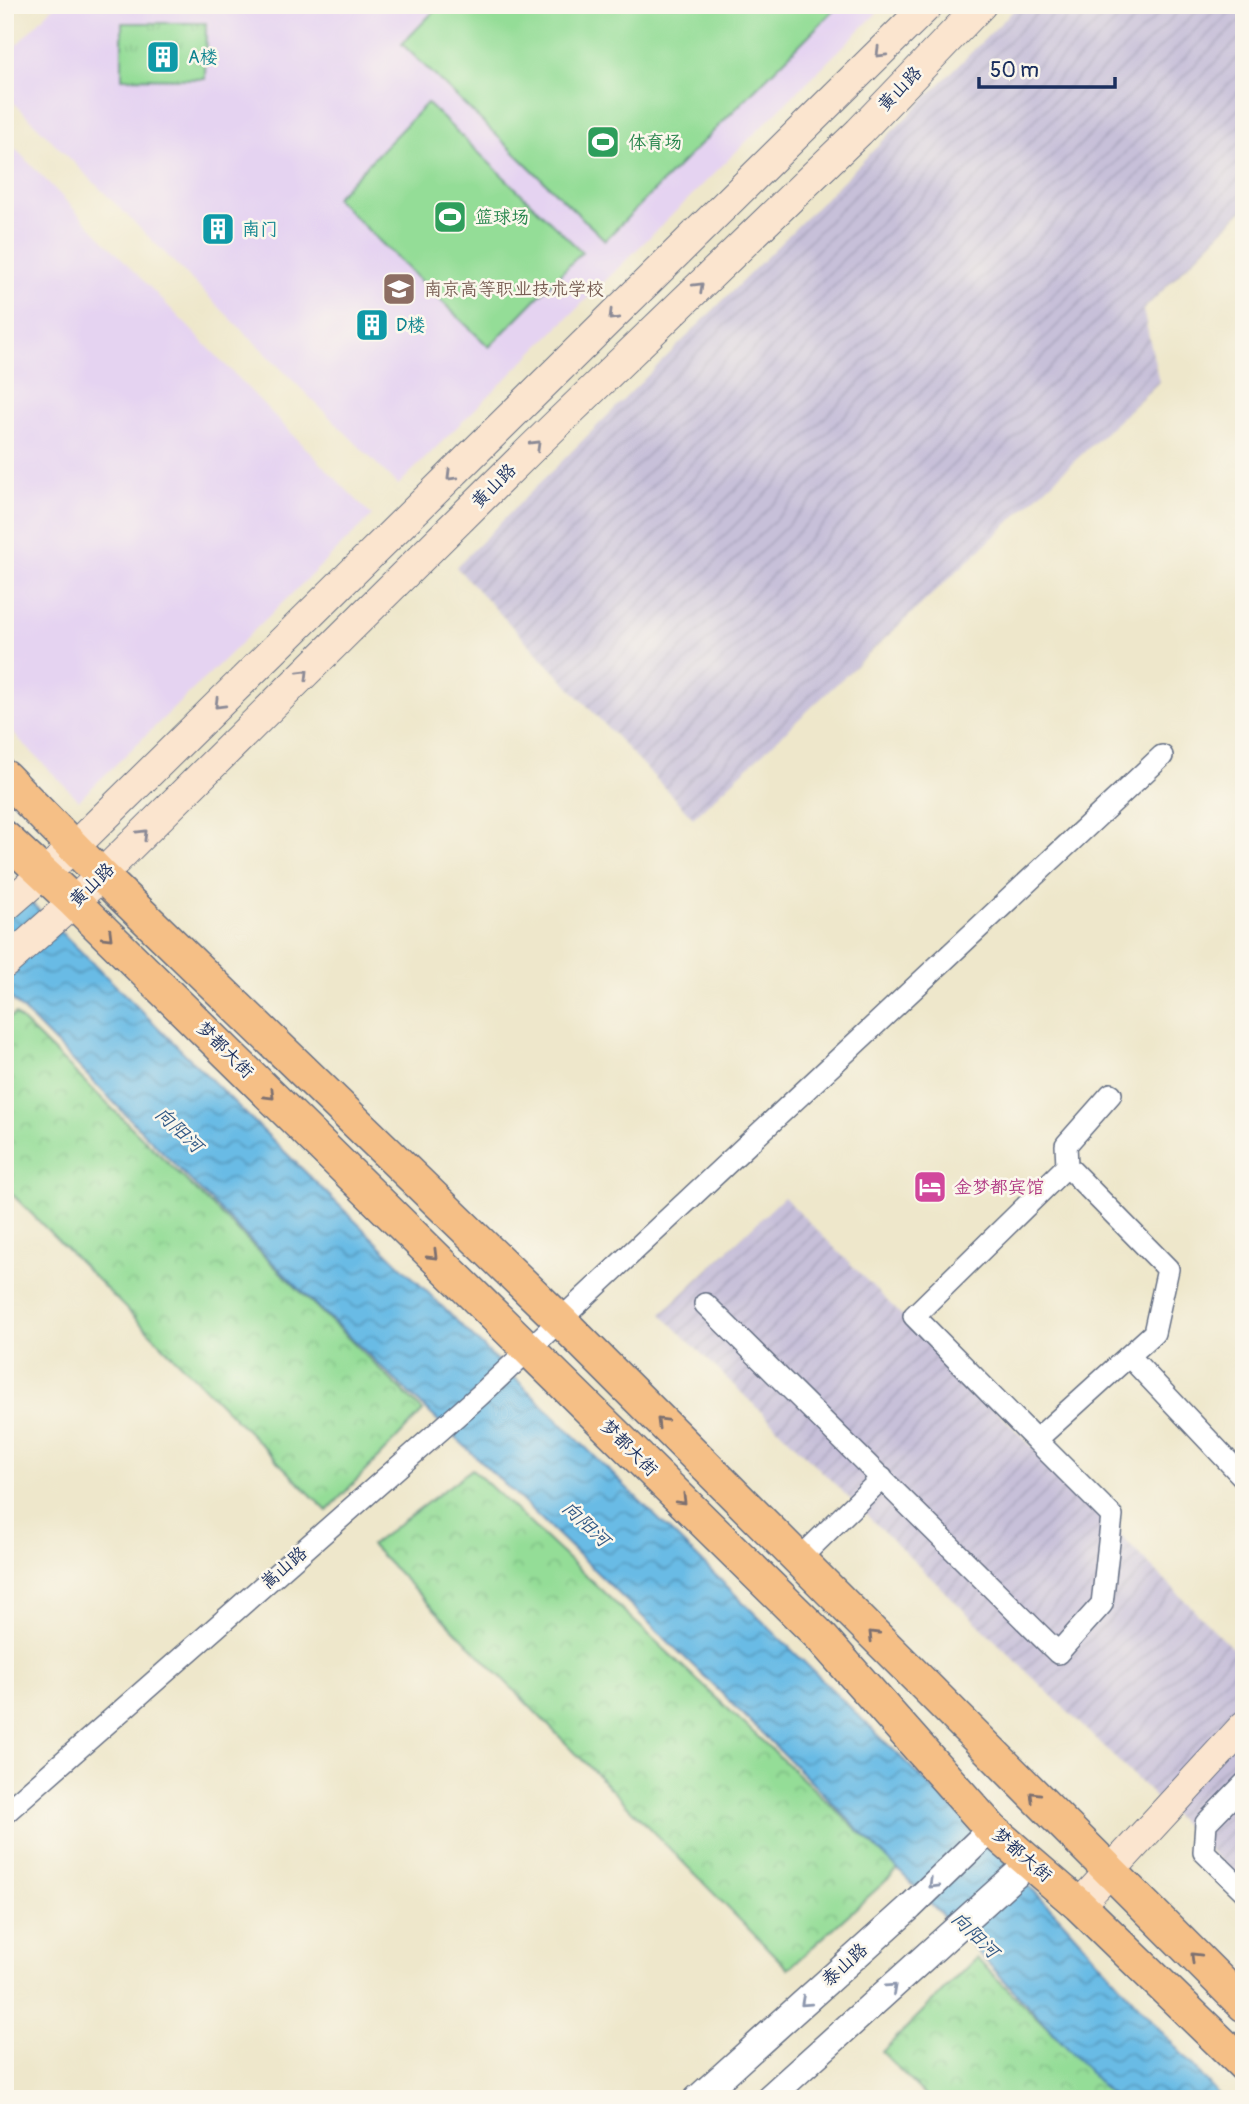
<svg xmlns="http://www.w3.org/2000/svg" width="1249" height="2104" font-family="Pangolin,'LXGW WenKai TC',sans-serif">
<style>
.built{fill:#e5d3f1}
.industrial{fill:url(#industrial-furrows)}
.grass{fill:url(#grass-tufts);stroke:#58867a;stroke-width:2}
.park{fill:url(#park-crowns);stroke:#58867a;stroke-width:2}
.pitch{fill:#94dd97;stroke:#58867a;stroke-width:2}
.water{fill:url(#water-waves);stroke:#4275a2;stroke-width:2}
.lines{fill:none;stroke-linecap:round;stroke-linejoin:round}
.minor-casing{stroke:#656f84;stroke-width:24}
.tertiary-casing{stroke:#656f84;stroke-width:29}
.secondary-casing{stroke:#656f84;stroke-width:32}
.primary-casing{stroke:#656f84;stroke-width:36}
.minor{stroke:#fff;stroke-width:21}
.tertiary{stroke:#fff;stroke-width:26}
.secondary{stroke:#fbe5cf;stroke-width:30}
.primary{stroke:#f5bf86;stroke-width:33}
.oneway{stroke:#8b8a96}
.oneway2{stroke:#7d7070}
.oneway3{stroke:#8d97ae}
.labels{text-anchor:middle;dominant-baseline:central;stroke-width:5;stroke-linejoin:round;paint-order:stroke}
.culture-label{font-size:18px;fill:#0d838f;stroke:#fbf7ec;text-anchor:start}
.street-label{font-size:18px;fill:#1b2f5e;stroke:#fbf7ec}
.leisure-label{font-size:18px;fill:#27864d;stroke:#fbf7ec;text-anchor:start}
.education-label{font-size:18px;fill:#785e54;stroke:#fbf7ec;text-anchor:start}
.hotel-label{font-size:18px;fill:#b23c85;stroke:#fbf7ec;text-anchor:start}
.water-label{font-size:19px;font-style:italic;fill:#325986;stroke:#fbf7ec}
</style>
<defs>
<pattern id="industrial-furrows" width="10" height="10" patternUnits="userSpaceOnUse" patternTransform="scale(1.75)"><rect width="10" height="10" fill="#c7c0d9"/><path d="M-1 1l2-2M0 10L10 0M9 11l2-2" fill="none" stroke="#aaa5bd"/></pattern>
<pattern id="grass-tufts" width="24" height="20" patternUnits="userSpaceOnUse" patternTransform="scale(1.75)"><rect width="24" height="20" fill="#94dd97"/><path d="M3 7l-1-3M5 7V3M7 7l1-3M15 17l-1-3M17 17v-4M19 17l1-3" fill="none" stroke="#7fbe85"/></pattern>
<pattern id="park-crowns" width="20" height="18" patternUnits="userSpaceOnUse" patternTransform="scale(1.75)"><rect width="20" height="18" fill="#94dd97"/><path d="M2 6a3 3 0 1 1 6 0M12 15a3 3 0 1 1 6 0" fill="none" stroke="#7fbe85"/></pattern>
<pattern id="water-waves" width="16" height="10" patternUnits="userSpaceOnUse" patternTransform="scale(1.75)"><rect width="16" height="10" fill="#69bbe5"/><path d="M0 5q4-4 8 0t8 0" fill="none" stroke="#5698bd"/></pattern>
</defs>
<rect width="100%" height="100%" fill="#fbf7ec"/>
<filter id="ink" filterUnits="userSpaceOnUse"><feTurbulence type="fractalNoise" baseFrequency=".0143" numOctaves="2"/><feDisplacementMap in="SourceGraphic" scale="14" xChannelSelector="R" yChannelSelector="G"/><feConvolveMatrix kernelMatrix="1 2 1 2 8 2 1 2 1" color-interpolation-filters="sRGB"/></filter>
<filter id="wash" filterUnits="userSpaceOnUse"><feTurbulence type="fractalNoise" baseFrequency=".00686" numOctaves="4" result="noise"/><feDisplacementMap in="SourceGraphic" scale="28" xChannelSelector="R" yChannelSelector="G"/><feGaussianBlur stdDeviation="1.57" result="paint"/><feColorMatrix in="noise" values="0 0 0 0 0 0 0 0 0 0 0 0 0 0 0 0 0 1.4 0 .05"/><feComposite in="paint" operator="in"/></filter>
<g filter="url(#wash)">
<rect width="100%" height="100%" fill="#eee7cb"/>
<path class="built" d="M55 5H885L398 485 5 94V57Z
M5 138 372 516 79 800 5 725Z"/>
<path class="industrial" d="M1019 5H1244V209L1143 310 1159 382 693 818 456 567Z
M784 1197 1239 1655 1244 1651V1884L661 1314Z"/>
<path class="grass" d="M122 23H206L205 79 122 78Z"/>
<path class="park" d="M15 1014 423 1411 327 1511 5 1187V1021Z
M472 1469 899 1869 788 1969 371 1545Z
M976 1958 1120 2099H929L882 2052Z"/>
<path class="pitch" d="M440 5H839L605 240 402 44Z
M427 103 582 252 489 347 335 198Z"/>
<path class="water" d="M5 877 983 1838 1061 1919 1222 2099H1114C866 1824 596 1571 328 1316 217 1211 113 1100 5 992Z"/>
</g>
<g filter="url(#ink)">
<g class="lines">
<defs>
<path id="minor" d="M1067 1166 1168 1269 1154 1333 1036 1440 914 1316Z
M1067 1166 1066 1145 1111 1094
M705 1304 1058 1653 1102 1604 1112 1516 1036 1440
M1129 1356 1244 1478
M798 1560 882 1478
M1244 1784 1206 1823 1204 1852 1244 1891
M5 1813 479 1396 1162 756"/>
<path id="tertiary" d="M697 2099 910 1907 991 1829
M768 2099 1030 1862"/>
<path id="secondary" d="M5 907 74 847 928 5
M5 963 74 902 531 449 859 132 981 5
M1079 1905 1244 1726"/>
<path id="primary" d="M5 777 101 875 560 1320 1244 2005
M5 838 74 902 820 1636 991 1829 1079 1905 1244 2065"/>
</defs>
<use href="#minor" class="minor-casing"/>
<use href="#tertiary" class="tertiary-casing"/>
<use href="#secondary" class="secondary-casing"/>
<use href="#primary" class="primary-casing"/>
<use href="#minor" class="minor"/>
<use href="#tertiary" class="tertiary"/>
<use href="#secondary" class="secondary"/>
<use href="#primary" class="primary"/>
</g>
<defs><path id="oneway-chevron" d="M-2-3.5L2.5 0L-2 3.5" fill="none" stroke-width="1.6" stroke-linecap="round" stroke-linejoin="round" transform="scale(1.75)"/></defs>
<g class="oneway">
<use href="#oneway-chevron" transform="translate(880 53) rotate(135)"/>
<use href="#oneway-chevron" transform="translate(699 287) rotate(-44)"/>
<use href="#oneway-chevron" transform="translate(613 316) rotate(135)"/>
<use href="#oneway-chevron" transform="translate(536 445) rotate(-44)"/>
<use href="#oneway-chevron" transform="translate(451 476) rotate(135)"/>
<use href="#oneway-chevron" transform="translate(304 674) rotate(-45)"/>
<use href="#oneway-chevron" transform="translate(219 704) rotate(135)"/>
<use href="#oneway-chevron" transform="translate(143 834) rotate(-45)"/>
</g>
<g class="oneway2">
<use href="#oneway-chevron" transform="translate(108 936) rotate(45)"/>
<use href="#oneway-chevron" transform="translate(270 1095) rotate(45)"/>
<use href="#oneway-chevron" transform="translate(433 1255) rotate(45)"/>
<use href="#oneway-chevron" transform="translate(661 1422) rotate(-135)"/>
<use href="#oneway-chevron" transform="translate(682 1500) rotate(45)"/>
<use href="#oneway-chevron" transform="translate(873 1635) rotate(-135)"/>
<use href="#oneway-chevron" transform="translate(1034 1796) rotate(-135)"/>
<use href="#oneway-chevron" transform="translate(1195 1957) rotate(-135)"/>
</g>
<g class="oneway3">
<use href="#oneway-chevron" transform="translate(933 1884) rotate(136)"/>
<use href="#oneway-chevron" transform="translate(892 1988) rotate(-42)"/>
<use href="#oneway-chevron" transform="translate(805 2002) rotate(138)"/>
</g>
</g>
<defs>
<symbol id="building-square" viewBox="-11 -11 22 22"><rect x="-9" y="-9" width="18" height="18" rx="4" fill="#0f9aa8" stroke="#fbf7ec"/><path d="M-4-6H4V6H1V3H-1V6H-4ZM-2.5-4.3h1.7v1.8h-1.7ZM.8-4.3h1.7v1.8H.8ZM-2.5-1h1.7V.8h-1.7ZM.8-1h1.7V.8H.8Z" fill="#fff"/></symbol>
<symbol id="stadium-square" viewBox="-11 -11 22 22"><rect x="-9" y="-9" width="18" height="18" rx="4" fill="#2e9e5b" stroke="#fbf7ec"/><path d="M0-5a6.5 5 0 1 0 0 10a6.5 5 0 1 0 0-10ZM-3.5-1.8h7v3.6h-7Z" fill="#fff"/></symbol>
<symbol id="school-square" viewBox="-11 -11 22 22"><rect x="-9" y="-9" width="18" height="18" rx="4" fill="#8d6e63" stroke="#fbf7ec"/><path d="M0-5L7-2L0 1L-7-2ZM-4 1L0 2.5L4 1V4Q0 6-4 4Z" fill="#fff"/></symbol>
<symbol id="hotel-square" viewBox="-11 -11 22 22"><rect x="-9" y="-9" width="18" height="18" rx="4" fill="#d1479c" stroke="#fbf7ec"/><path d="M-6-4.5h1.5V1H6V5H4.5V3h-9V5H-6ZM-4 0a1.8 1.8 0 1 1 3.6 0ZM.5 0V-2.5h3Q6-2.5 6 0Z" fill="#fff"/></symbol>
</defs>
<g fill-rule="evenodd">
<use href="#building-square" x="144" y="38" width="38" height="38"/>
<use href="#stadium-square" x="584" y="123" width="38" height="38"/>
<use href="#stadium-square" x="431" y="198" width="38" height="38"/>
<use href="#building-square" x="199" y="210" width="38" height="38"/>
<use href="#school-square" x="380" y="270" width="38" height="38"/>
<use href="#building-square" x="353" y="306" width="38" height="38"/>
<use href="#hotel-square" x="911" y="1168" width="38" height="38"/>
</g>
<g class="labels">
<g class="culture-label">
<text x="188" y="57">A楼</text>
<text x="242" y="229">南门</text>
<text x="396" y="325">D楼</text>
</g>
<g class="street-label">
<text transform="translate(900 89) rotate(-46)">黄山路</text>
<text transform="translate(494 486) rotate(-45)">黄山路</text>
<text transform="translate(92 885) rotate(-44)">黄山路</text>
<text transform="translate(225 1050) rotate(45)">梦都大街</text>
<text transform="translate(629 1448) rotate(45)">梦都大街</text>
<text transform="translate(284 1568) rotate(-41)">嵩山路</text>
<text transform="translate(1022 1855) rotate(41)">梦都大街</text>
<text transform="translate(845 1965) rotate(-42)">泰山路</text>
</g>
<g class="leisure-label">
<text x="628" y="142">体育场</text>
<text x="475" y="217">篮球场</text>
</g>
<g class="education-label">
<text x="424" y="289">南京高等职业技术学校</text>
</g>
<g class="hotel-label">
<text x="954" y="1187">金梦都宾馆</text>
</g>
<g class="water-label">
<text transform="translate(179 1130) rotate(43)">向阳河</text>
<text transform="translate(586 1524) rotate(43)">向阳河</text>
<text transform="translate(975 1935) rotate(44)">向阳河</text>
</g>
</g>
<rect width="1249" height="2104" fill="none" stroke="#fbf7ec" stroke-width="28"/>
<path d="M979 77v10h136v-10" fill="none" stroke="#1b2f5e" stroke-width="3.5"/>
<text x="990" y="77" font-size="21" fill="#1b2f5e" stroke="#fbf7ec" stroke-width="5" paint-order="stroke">50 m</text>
</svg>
